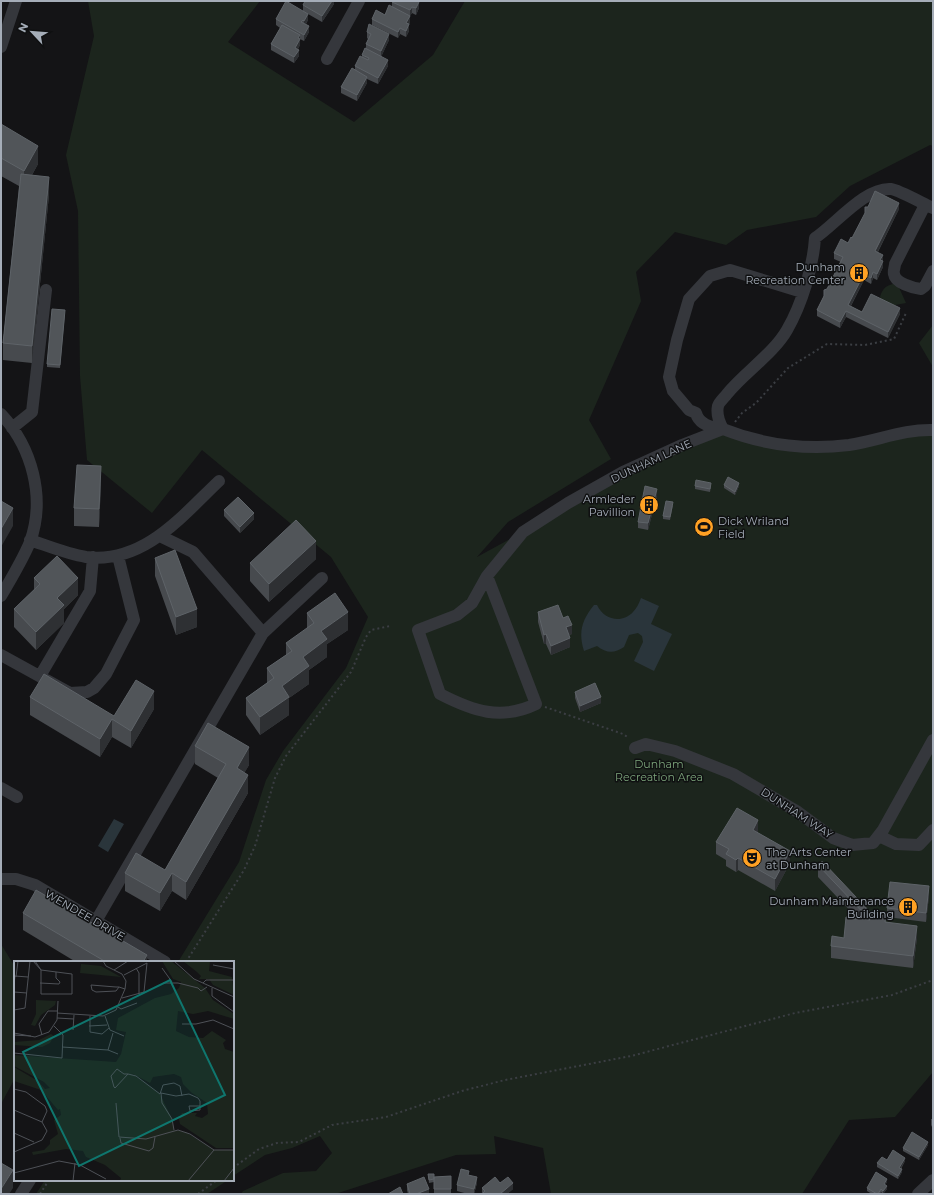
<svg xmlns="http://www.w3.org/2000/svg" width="934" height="1195" font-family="Montserrat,sans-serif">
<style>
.green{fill:#1c251d}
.water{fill:#2a353b}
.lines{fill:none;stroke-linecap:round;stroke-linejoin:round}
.path{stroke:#3b3e43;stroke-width:2;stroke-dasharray:2 3;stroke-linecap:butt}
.minor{stroke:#35373c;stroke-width:12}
.wall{fill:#474a4e}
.shaded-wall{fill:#2e3033}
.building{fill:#515559;stroke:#5e6368}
.labels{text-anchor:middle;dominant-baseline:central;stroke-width:3;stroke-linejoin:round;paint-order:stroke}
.poi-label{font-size:11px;fill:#a5adb8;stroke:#0f1011;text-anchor:end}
.street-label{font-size:11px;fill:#a5adb8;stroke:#0f1011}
.park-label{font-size:11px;fill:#7ca47b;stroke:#0f1011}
.inset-road{fill:none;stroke:#4e5157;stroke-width:1}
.view{fill:#0f766e;fill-opacity:0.15;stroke:#0f766e;stroke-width:2}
.inset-edge{fill:none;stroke:#a5adb8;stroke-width:2}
</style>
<rect width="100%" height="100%" fill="#141416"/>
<path class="green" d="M88 1H260L228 42 354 122 433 55 465 1H933V146L930 145 850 186 816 217 747 230 726 245 675 232 636 272 641 301 589 420 611 459 508 522 477 557 523 532 568 503 723 429 805 446 933 430V1072L895 1117 849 1120 802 1194H551L543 1148 494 1136 496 1154 456 1155 335 1194H241L243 1191 283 1173 316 1171 332 1153 320 1136 292 1148 265 1155 233 1176V962H178L239 862 266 780 283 751 346 668 368 617 331 557 202 450 152 513 87 460 80 376 78 211 66 155 94 36Z
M897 283 906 303 885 307 880 297C883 287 887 285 897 283Z
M933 325V367L919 343Z
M1 944 15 967V1078L1 1104Z
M45 1180H228L207 1194H36Z"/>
<path class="water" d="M641 598 659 606 651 624 672 634 654 671 634 661 643 642 642 636 638 633 629 635 624 647C614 654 606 653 597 646L584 651C578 632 582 620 594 605H597C604 620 622 624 633 612 637 608 639 603 641 598Z
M114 819 124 824 108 852 98 846Z"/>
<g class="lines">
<path class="path" d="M735 422 742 413 756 403 788 368 827 344 865 345 894 339 906 313
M545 707 623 734 629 738
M186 962 244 870 255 846 275 778 286 756 351 672 366 637 371 630 390 626
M233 1168 259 1149 277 1143 299 1142 332 1125 386 1117 462 1091 505 1080 631 1056 795 1013 892 995 933 980
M40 1194 49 1180
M198 1194 217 1180"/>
<path class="minor" d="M1 47 16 1
M327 59 359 1
M925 205 895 264C895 267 893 271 894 274 895 283 913 288 921 289L925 286 933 271
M933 208C924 204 899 190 891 189 865 187 836 224 815 238 813 267 802 304 787 330 774 353 744 373 727 394 724 398 719 402 718 406 716 415 719 422 723 429 763 445 806 450 849 445 877 441 904 429 933 430
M1 414C32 447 46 498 30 542 22 561 11 579 1 596
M12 428 32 412 46 290
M723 429C713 428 699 425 696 413L689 410 673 391 669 377 677 340 689 299 710 276 730 270 802 292
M160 536 193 552 263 633
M30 540C48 546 67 554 86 557 144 564 182 516 219 481
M487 576 536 704C501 721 473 711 440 694L418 630 457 615 472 603 487 576 523 532 568 503 623 472 682 445 723 429
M1 655 70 693 87 692 94 688 106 674 134 620 118 556
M40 676 90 591 93 557
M635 748 646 744 675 751 733 774 798 812 833 838 852 845 873 843 883 830 933 740
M1 788 17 797
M879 836 896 844 919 845 933 830
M1 879H16L35 885 165 962
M96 921 263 633 322 578
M21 1194 30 1180
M918 1194 933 1180"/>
</g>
<path class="wall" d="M334 1V4L322 22 308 14V20L306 24 309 32 304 41 300 39V45L298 49 299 56 294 63 271 50V44L280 28 276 25V19L303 11V5Z
M392 2 419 8 416 15 412 13 410 16V22L409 25V31L406 37 400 34 398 38 372 25V19L385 15 392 6Z
M367 32 389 40 381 57 388 66 378 84 367 79V83L357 101 341 93V87L355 70V66L362 57V55L366 49V44L368 39 367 38Z
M1 124 38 164 32 175 49 195 32 363 3 360V343L19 186 1 176Z
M899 209 878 252 883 261V267L877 280 873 278 871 284 864 280 851 306 862 312 900 314 888 338 846 317 840 328 817 316V310L841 262 834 259V253L848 243 852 238Z
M65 313 60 368 47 367V364Z
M101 484 99 527 74 526V508Z
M724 485 739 486 735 495 724 488Z
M695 486H711L710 492 695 489Z
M657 495 648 530 638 528V522Z
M673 505 670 520 663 519V516Z
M224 510 254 519 240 533 224 516Z
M155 558 197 627 176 635 155 576Z
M316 559 269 602 250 581V563Z
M34 578 78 595 64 609V623L36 650 14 627V609L34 590Z
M538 612 563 618 572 634 569 635 570 647 551 655 546 644H544L538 622Z
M307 613 348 630 327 644V657L309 670V684L289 698V715L260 735 246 715V698L267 683V668L286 655V643L307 629Z
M575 692 601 703 580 712 575 698Z
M30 697 114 716 154 709 131 748 112 737 100 757 30 715Z
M195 746 249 765 244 773 248 793 186 900 172 891 160 911 125 891V873L165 870 218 778 195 764Z
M758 832V833L790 863 775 891 738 870 736 872 726 866V860L716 854V842Z
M818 865 872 914 917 938 913 968 831 958V946L844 938 857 918 818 877Z
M929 896 926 922 887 917V908Z
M23 913 147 962H76L23 930Z
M15 1099V1118H14Z
M931 1119H933V1129L931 1125Z
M928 1145 919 1160 903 1151V1148Z
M887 1160 905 1161 901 1169 902 1172 898 1179 877 1167V1163Z
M428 1174 434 1177 451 1176V1194H434V1182L429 1183Z
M469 1175 477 1183 474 1194H468L457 1191V1185Z
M887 1182 885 1185 887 1189 883 1194 881 1192 880 1194H872L867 1191V1188Z
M500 1183 513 1189 507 1194H482V1188Z
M407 1184 429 1194H408L407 1190Z"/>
<path class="shaded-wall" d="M332 1H334V4L322 22V16Z
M419 2V8L416 15V8Z
M412 7V13L410 16V10Z
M308 14V20L304 27V21Z
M410 16V22L409 25V31L406 37V23Z
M309 26V32L304 41V35Z
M400 28V34L398 38V32Z
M389 34V40L381 57V51Z
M300 35V45L295 54V48L298 38Z
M299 50V56L294 63V57Z
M388 60V66L378 84V78Z
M367 77V83L357 101V95Z
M38 146V164L24 189V171Z
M49 177V195L32 363V346Z
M899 203V209L875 257V251Z
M883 255V261L880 266V260Z
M883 261V267L877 280V274Z
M873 272V278L871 284V278Z
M864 274V280L848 311V305Z
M900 308V314L888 338V332Z
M846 311V317L840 328V322Z
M101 466V484L99 527V509Z
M739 483V486L735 495V492Z
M657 489V495L648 530V523Z
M13 508V526L1 547V529Z
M254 513V519L240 533V527Z
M316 541V559L269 602V584Z
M78 578V595L64 609V623L36 650V632L57 598Z
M197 609V627L176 635V617Z
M348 612V630L327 644V657L309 670V684L289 698V715L260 735V717L282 686 321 631Z
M572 625V634L566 636V627Z
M546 634V644H544V635Z
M570 638V647L551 655V646Z
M154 691V709L131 748V731Z
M601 697V703L580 712V706Z
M112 719V737L100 757V739Z
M249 747V765L237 786V768Z
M248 775V793L186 900V882Z
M758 820V832L753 842V830Z
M790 851V863L775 891V879Z
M738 858V870L736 872V860Z
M172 873V891L160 911V893Z
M929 886V896L926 922V913Z
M917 926V938L913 968V956Z
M147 955V962H143Z
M928 1142V1145L919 1160V1157Z
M905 1158V1161L899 1171V1168Z
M902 1169V1172L898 1179V1176Z
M13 1170V1188L9 1194H1V1189Z
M477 1177V1183L474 1194V1189Z
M887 1179V1182L884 1187V1184Z
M513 1183V1189L507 1194H500Z
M887 1186V1189L883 1194V1191Z
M429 1189V1194H416Z"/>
<path class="building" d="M286 1 308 14 304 21 303 20 301 22 309 26 304 35 276 19Z
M305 1H332L322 16 303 5Z
M392 1H417L419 2 416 8 412 7 410 10 392 2Z
M389 5 410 16 406 23 409 24 406 31 400 28 398 32 372 19 376 10 385 15Z
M369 24 389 34 381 51 366 44 371 34 367 32Z
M282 25 300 35 298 38 300 39 295 48 299 50 294 57 271 44Z
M365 48 388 60 378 78 355 66 360 56 368 60 369 58 362 55Z
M352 68 367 77 357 95 341 87Z
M1 124 38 146 24 171 1 158Z
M21 174 49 177 32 346 3 343Z
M875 191 899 203 875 251 883 255 880 260 883 261 877 274 873 272 871 278 864 274 848 305 862 312 871 294 900 308 888 332 846 311 840 322 817 310 824 296V290L827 289 843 257 834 253 841 239 848 243 851 237 852 238 865 213V207H868Z
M52 309 65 310 60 365 47 364Z
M77 465 101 466 99 509 74 508Z
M728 477 739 483 735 492 724 485Z
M696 480 711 483 710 489 695 486Z
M645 486 657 489 648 523 638 522Z
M238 497 254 513 240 527 224 510Z
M1 501 13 508 1 529Z
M666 501 673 502 670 517 663 516Z
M296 520 316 541 269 584 250 563Z
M175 550 197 609 176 617 155 558Z
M57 556 78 578 57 598 64 605 36 632 14 609 40 584 34 578Z
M335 593 348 612 321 631 327 639 303 657 309 666 282 686 289 697 260 717 246 698 274 678 267 668 292 651 286 643 314 623 307 613Z
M558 605 563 618 568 616 572 625 566 627 570 638 551 646 546 634 544 635 538 612Z
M44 674 114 716 136 680 154 691 131 731 112 719 100 739 30 697Z
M595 683 601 697 580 706 575 692Z
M208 723 249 747 237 768 248 775 186 882 172 873 160 893 125 873 136 853 165 870 226 764 195 746Z
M737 808 758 820 753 830 790 851 775 879 738 858 736 860 726 854 729 849 716 842Z
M822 861 872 914 886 916 885 922 917 926 913 956 831 946 832 936 844 938 846 917 870 920 818 865Z
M890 882 929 886 926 913 887 908Z
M36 890 147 955 143 962H106L23 913Z
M912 1132 928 1142 919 1157 903 1148Z
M893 1150 905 1158 899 1168 902 1169 898 1176 877 1163 882 1157 887 1160Z
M1 1163 13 1170 1 1189Z
M461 1169 469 1171 468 1175 477 1177 474 1189 457 1185Z
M876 1172 887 1179 884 1184 887 1186 883 1191 881 1189 878 1194H877L867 1188Z
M428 1174H434V1179L429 1180Z
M451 1176V1189H434V1177Z
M424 1177 429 1189 416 1194H410L407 1184Z
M495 1177 500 1183 508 1177 513 1183 500 1194H485L483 1193 485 1191 482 1188Z
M400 1187 403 1194H388Z"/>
<defs>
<symbol id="building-disc" viewBox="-11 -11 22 22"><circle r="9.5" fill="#ffa124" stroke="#0f1011"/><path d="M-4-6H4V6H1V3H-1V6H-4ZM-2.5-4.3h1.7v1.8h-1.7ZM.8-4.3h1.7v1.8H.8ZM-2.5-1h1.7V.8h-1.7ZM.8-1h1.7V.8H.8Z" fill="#111"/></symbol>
<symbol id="stadium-disc" viewBox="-11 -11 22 22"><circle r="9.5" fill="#ffa124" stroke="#0f1011"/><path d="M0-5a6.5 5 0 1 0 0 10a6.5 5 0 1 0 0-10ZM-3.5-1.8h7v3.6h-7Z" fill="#111"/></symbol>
<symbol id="theatre-disc" viewBox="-11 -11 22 22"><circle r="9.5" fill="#ffa124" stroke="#0f1011"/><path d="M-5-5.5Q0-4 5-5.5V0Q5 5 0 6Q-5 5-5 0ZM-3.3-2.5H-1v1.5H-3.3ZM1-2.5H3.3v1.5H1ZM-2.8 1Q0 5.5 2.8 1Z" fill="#111"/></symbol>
</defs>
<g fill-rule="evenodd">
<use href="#building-disc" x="848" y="262" width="22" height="22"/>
<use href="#building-disc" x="638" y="494" width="22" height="22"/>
<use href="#stadium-disc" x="693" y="516" width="22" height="22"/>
<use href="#theatre-disc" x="741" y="847" width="22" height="22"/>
<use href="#building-disc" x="897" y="896" width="22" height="22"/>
</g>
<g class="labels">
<g class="poi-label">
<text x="845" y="267">Dunham<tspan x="845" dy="13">Recreation Center</tspan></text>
<text x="635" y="499">Armleder<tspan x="635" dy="13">Pavillion</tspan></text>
<text x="718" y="521" text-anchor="start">Dick Wriland<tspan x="718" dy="13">Field</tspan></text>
<text x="766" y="852" text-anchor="start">The Arts Center<tspan x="766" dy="13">at Dunham</tspan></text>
<text x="894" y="901">Dunham Maintenance<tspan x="894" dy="13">Building</tspan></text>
</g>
<g class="street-label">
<text transform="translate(651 461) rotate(-25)">DUNHAM LANE</text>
<text transform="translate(797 813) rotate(33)">DUNHAM WAY</text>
<text transform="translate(85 915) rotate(30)">WENDEE DRIVE</text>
</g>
<g class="park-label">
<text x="659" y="764">Dunham<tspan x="659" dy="13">Recreation Area</tspan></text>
</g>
</g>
<g transform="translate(14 961)">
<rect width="220" height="220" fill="#141416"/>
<path d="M148 0H157L191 27 199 39 220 53V58L194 50 179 53 164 50 162 70 175 76 189 77 198 70 212 79 209 82 211 88 220 91V187H202L166 163 165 158 168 152H183L181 155 188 157 194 153 193 142 178 132 169 123 167 116 160 113 139 116 136 122 117 112 146 133 158 158 160 169 172 171 200 189H220V220H106L107 217 91 204 72 196 69 190 52 188 19 194 18 191 30 189 36 183V179L44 173 40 159 47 154 46 148 44 149 27 129 0 120V106L24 120 31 128 36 127 30 121 0 105V94L102 101 107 93 112 71 102 69 104 57 141 37 157 33 165 27 167 21 159 18ZM169 0H196L195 10 218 16 220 34 199 24 195 18H185L187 15 183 11ZM67 3 87 5 107 16 66 12ZM22 39 42 40 41 44 27 54 21 65 17 64 22 53ZM37 73 40 75 36 82 28 86 0 84V81L25 79Z" fill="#1c251d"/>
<path class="inset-road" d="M19 0 27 9 21 0M160 0 180 18 220 36M199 4 220 8M122 7 125 12V33M148 7 158 21M27 9 58 13V33H27ZM100 9 114 0M2 16 4 0M26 22 45 23 46 21 42 17V11M149 22H164L184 27 187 30 193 26M189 22 192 19H220M0 23 1 15 14 16M105 26 102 30 82 31 78 29 77 24 102 26H105L111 28M198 27V35L220 51M0 31 13 32M108 37 130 31 133 2 110 14M104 46 107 48 123 42M0 49 11 47 16 0M43 52 89 55 102 49 111 28 112 20 108 13 92 5 89 0M76 55V71L88 73 95 67M91 55 96 69 110 75M43 57 60 58M168 63H182L199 59 220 68M75 65 93 64M59 69 60 54M0 72 21 76 35 71 43 59 44 40M0 74 17 75M28 74 25 63 34 50H44M48 86 94 89 104 93M94 89 99 72M0 92 48 97 49 74 40 65M114 113 101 127 100 126 97 115 103 108 110 113H114L122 115 146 133M0 128 12 131 31 145 33 150 28 161M146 133 149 124 160 122 166 125 168 135M102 142 105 176 132 178 164 169 176 173 200 189M0 149 28 161 33 170 28 179 0 191M160 169 158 158 148 142 147 132 162 135 175 133 184 137 186 140V149L176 150 175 145H186M0 172 20 181M106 177 107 182 135 190 139 187 141 176M0 212 45 200 66 204 92 218M59 220 61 202M174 220 200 189H220M210 220 220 207"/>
<path class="view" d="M156 19 211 134 65 205 9 91Z"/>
<rect width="220" height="220" class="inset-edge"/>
</g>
<rect width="934" height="1195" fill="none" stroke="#a5adb8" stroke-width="4"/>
<g transform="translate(32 32) rotate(296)" stroke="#0f1011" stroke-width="3" paint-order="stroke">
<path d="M0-3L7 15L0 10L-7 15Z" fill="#a5adb8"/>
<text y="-6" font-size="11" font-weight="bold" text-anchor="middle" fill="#a5adb8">N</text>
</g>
</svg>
